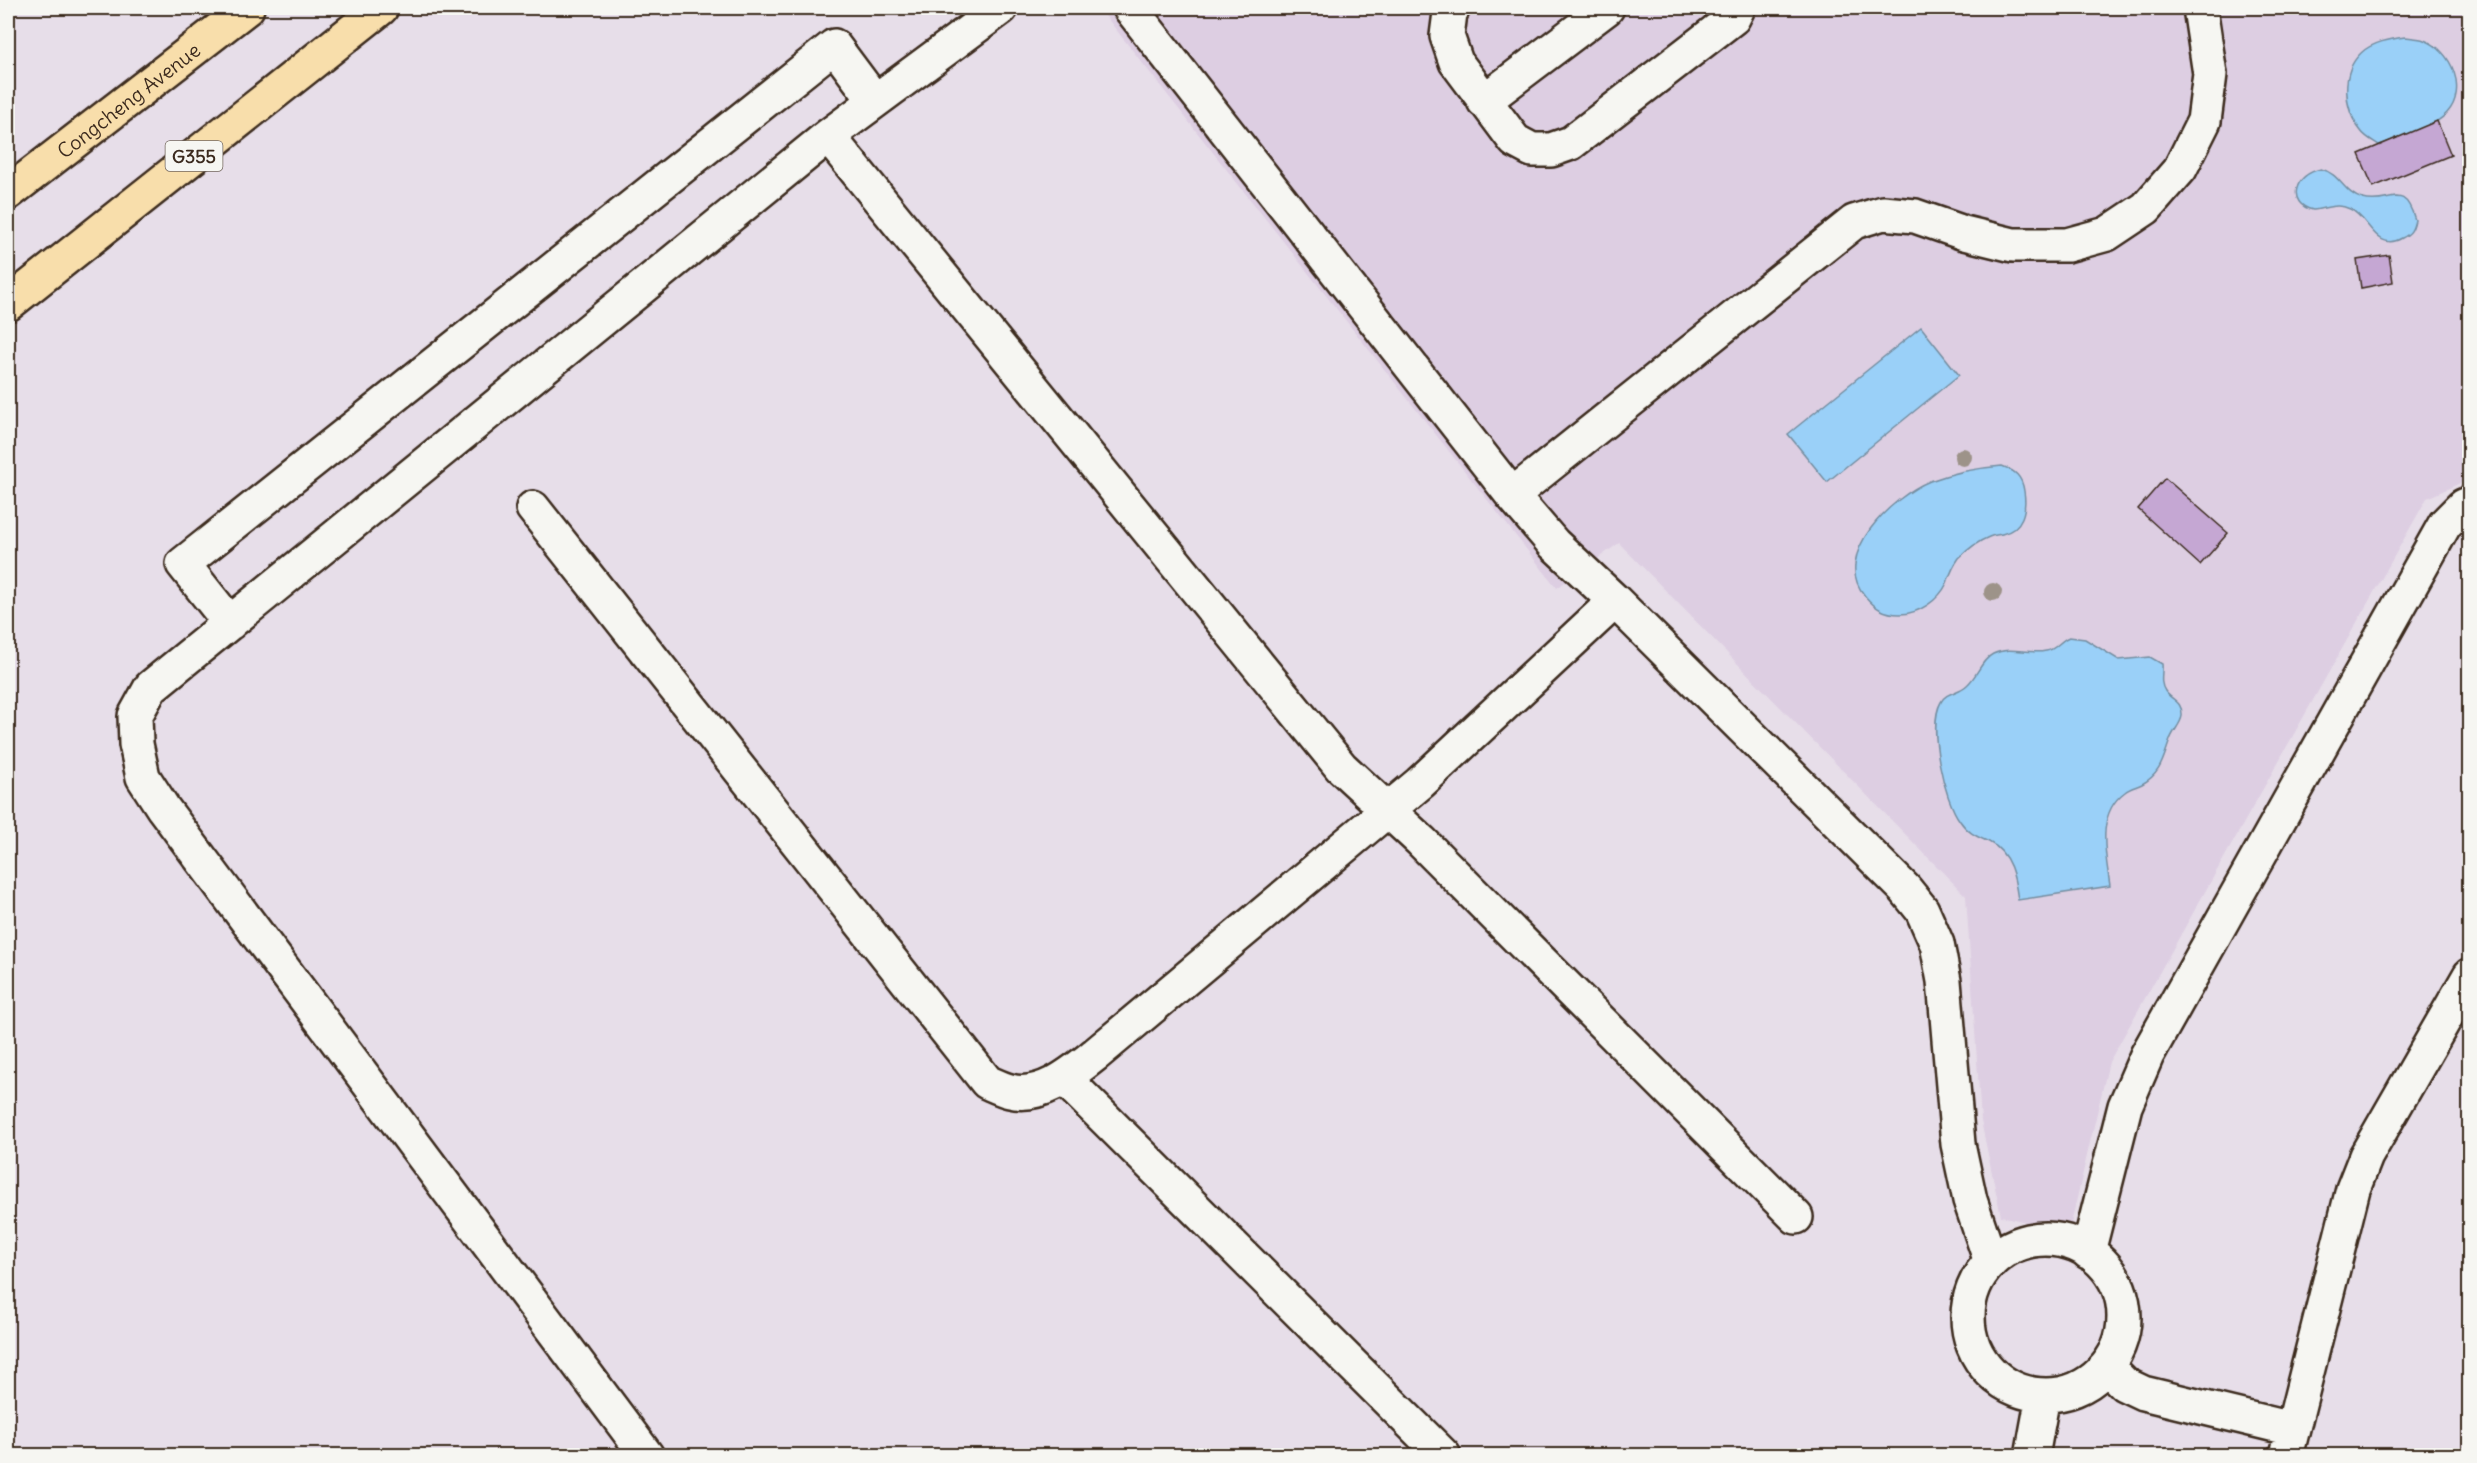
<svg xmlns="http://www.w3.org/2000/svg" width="2477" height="1463" font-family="Delius,sans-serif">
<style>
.built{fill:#ddcee2}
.water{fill:#9ad0f8;stroke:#748ea1;stroke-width:1.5}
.building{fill:#c5a7d3;stroke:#3b2a1e;stroke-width:1.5}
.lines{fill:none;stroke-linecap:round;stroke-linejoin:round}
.minor-casing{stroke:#3b2a1e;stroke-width:38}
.highway-casing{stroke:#3b2a1e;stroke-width:38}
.minor{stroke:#f6f6f2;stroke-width:33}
.highway{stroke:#f8deab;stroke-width:33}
.tree{fill:#9d9389}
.labels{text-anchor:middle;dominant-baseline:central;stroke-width:4.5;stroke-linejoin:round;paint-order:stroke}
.shield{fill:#f6f6f2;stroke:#73675e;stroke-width:1.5}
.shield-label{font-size:18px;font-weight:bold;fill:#3b2a1e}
.street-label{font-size:20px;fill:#3b2a1e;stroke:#f6f6f2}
</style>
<rect width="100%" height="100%" fill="#e7dee9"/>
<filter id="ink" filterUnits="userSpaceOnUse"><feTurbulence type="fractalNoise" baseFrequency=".0167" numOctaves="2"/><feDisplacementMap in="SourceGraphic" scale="12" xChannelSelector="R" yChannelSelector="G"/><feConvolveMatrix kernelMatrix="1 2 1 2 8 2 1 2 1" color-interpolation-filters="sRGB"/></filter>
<g filter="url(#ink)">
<path class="built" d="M1099 8H2469V479L2427 498 2109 1062 2069 1232 2001 1216 1981 1121 1966 896 1619 543 1557 588Z"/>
<path class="water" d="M2405 37C2411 38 2419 38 2424 40 2452 50 2468 90 2447 113 2434 128 2398 138 2379 145 2373 141 2365 137 2361 131 2344 110 2340 73 2361 53 2372 42 2391 39 2405 37Z
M2321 169C2340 173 2344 194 2363 199 2390 207 2403 179 2415 220 2413 229 2411 234 2402 238 2376 253 2370 218 2350 209 2336 202 2327 209 2313 210 2286 204 2294 174 2321 169Z
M1921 327 1959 375 1827 482 1788 434Z
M2002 466C2015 471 2022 476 2024 491 2027 510 2023 529 2002 534 1998 535 1993 535 1989 537 1979 541 1967 550 1959 558 1954 565 1950 574 1947 583 1939 600 1919 614 1900 614 1884 614 1875 608 1865 596 1830 555 1893 496 1930 481 1954 472 1977 468 2002 466Z
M2069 637 2085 639 2119 660 2150 657 2162 664C2163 673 2159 682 2165 691 2171 700 2183 701 2182 716 2181 724 2173 731 2170 740 2163 759 2161 774 2142 784 2136 787 2130 788 2125 792 2095 814 2106 855 2110 886L2018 900C2015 878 2011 853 1989 842 1976 836 1968 833 1960 821 1944 800 1927 726 1941 702 1946 692 1959 693 1967 685 1977 677 1981 660 1993 654 2011 645 2027 655 2046 651 2056 650 2060 640 2069 637Z"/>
<path class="building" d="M2437 121 2451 155 2373 187 2359 154Z
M2389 255 2393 282 2361 288 2357 260Z
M2165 478 2228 533 2200 565 2138 509Z"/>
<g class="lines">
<defs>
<path id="minor" d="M1130 8 1512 495 1854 222 1883 213 1915 216 1964 233 2013 245H2067L2107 234 2146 208 2180 169 2204 121 2210 74 2200 8
M1453 8 1450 13 1447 36 1456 62 1515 141 1532 150H1551L1571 143 1733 18 1738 8
M1484 101 1607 8
M828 136 1341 767 1421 841 1796 1217
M1512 495 1554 544 1615 601 1905 889 1922 910 1937 944 1944 981 1958 1144 1970 1200 1991 1262
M533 508 987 1082C994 1085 1002 1089 1010 1091 1042 1099 1073 1072 1096 1054L1420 783 1615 601
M230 623 183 564 834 46 875 101
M1065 1079 1444 1456
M1968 1317a78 78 0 1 1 156 0a78 78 0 1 1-156 0Z
M2088 1252 2125 1106 2147 1055 2445 524 2463 506 2470 503
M2107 1367 2124 1384 2143 1393 2292 1429
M647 1456 163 808 143 777 136 744 135 716 151 687 828 136 1001 8
M2032 1456 2043 1396
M2286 1456 2353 1189 2366 1156 2470 975"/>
<g id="highway">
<path id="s1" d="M8 193 247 8"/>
<path d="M8 304 381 8"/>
</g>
</defs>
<use href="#minor" class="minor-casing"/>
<use href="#highway" class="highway-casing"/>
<use href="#minor" class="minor"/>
<use href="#highway" class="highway"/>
</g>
<g class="tree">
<circle cx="1963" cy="457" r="9"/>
<circle cx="1993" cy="592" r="9"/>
</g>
</g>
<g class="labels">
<rect class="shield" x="165.5" y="141" width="57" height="30" rx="4.5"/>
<g class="shield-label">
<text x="194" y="156">G355</text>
</g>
<g class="street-label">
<text stroke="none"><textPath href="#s1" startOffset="152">Congcheng Avenue</textPath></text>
</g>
</g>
<rect width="2477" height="1463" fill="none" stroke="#f6f6f2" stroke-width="30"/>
<rect x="15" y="15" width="2447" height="1433" fill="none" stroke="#3b2a1e" stroke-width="2" filter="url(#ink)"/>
</svg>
